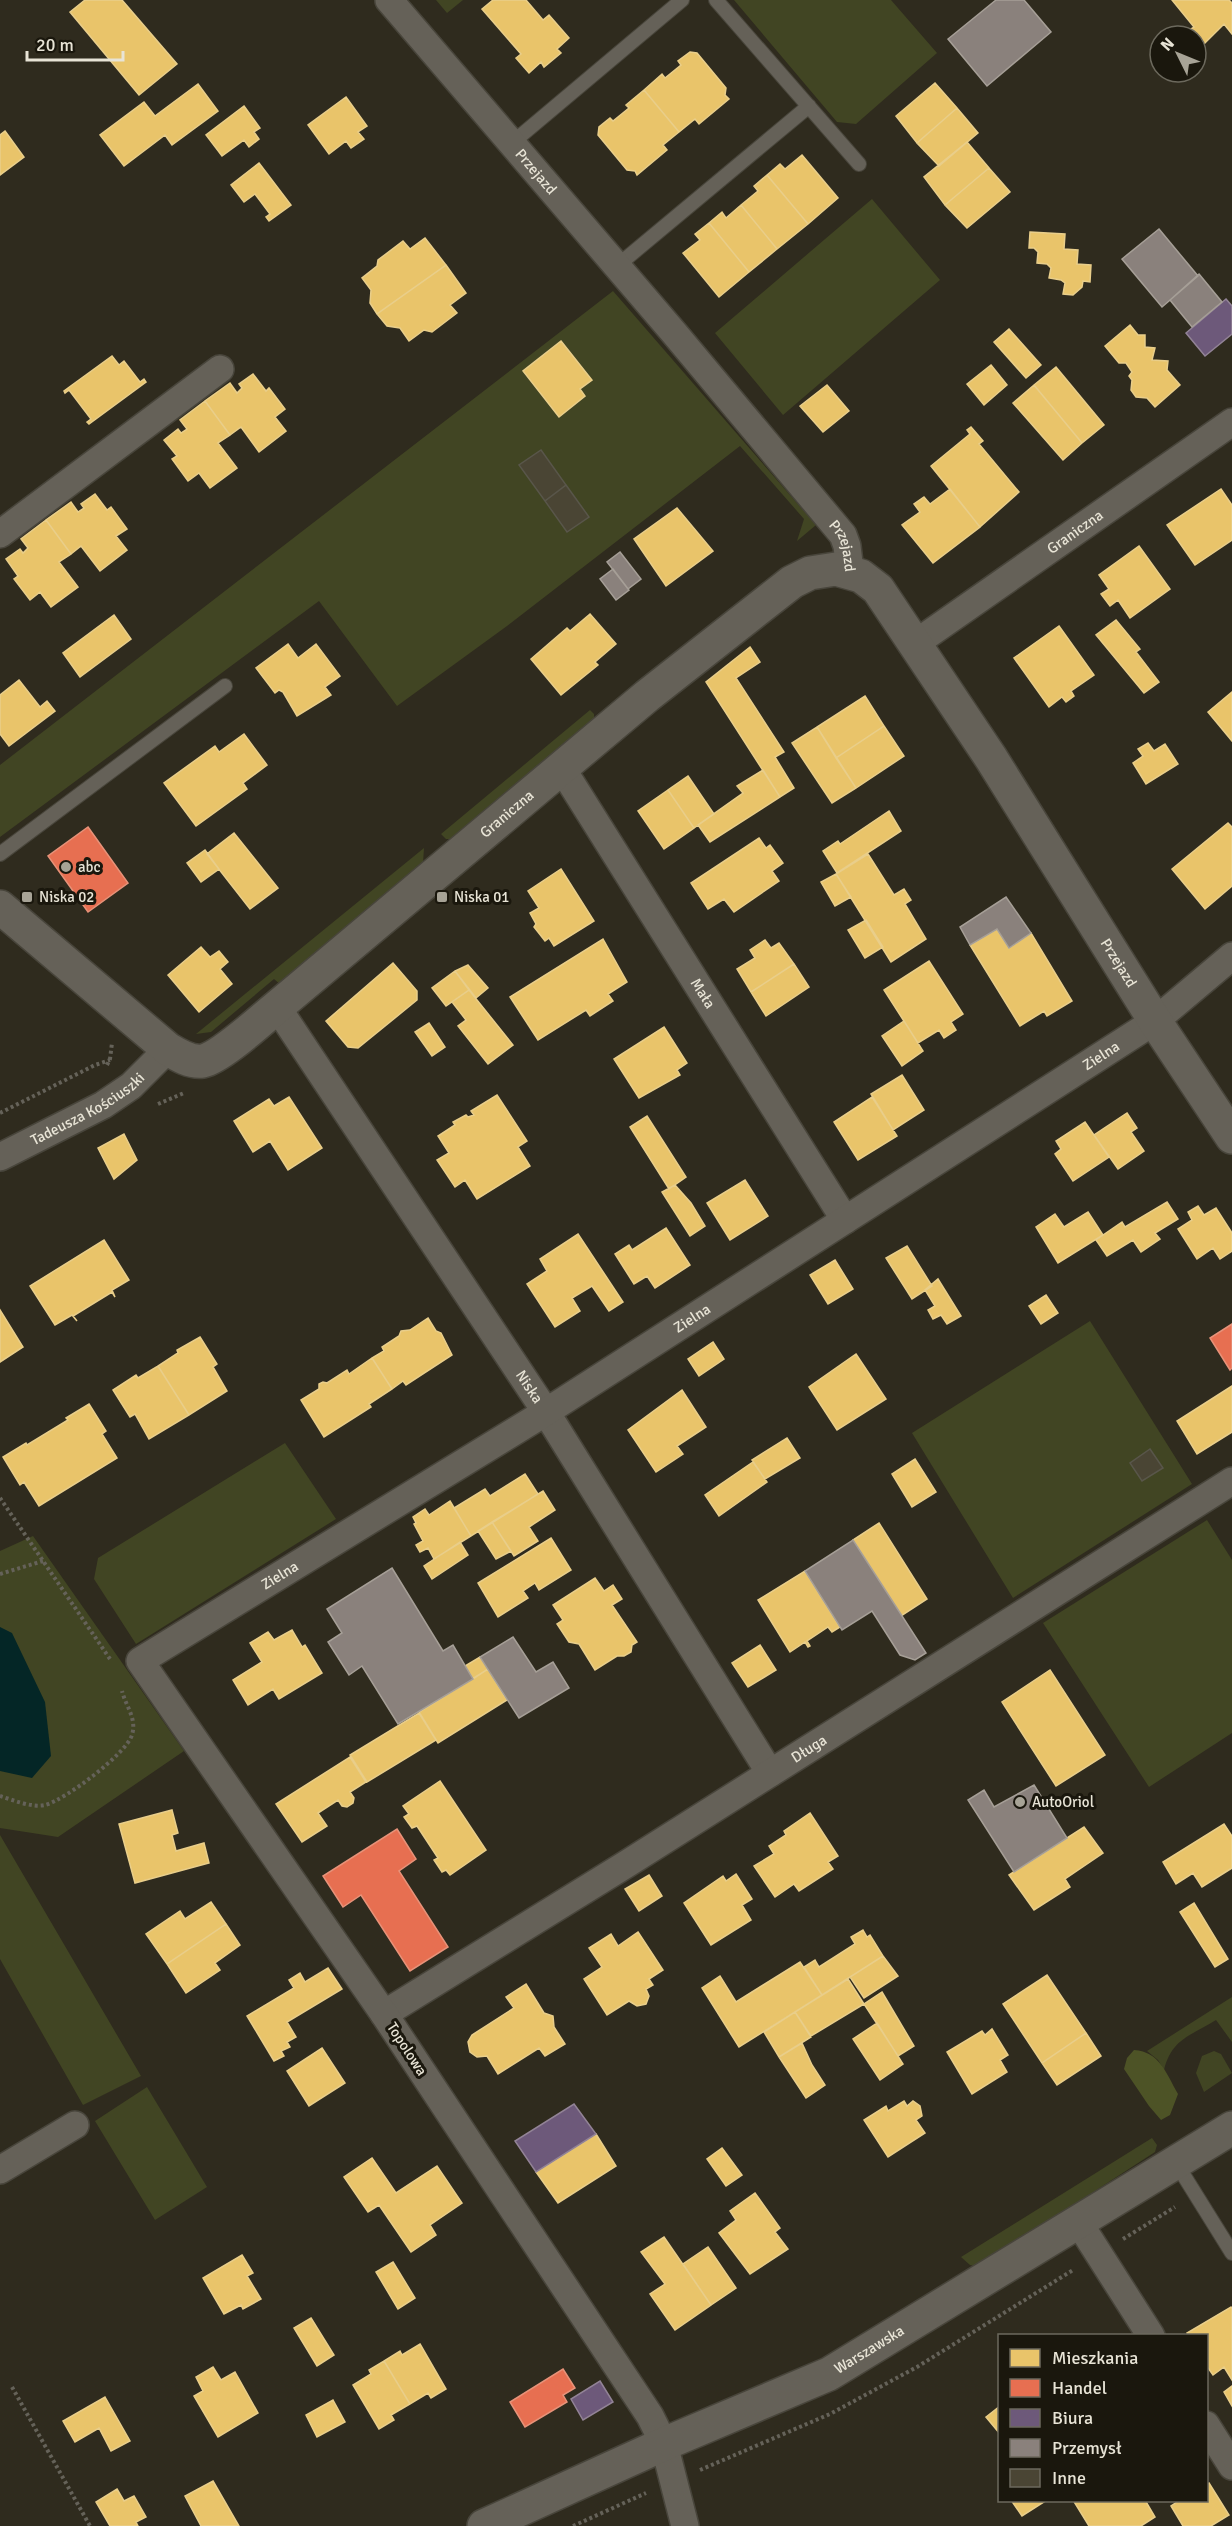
<svg xmlns="http://www.w3.org/2000/svg" width="1232" height="2526" font-family="Signika,sans-serif">
<style>
.green{fill:#414523}
.forest{fill:#4d5326}
.water{fill:#042626}
.homes{fill:#e9c46a;stroke:#e9ce8a;stroke-width:1.5}
.shops{fill:#e76f51;stroke:#e79279;stroke-width:1.5}
.offices{fill:#6d597a;stroke:#928396;stroke-width:1.5}
.industry{fill:#8a817c;stroke:#a69f97;stroke-width:1.5}
.building{fill:#4a4534;stroke:#59564a;stroke-width:1.5}
.lines{fill:none;stroke-linecap:round;stroke-linejoin:round}
.service-casing{stroke:#48453b;stroke-width:16}
.minor-casing{stroke:#48453b;stroke-width:30}
.tertiary-casing{stroke:#48453b;stroke-width:36}
.secondary-casing{stroke:#48453b;stroke-width:36}
.path{stroke:#656259;stroke-width:4;stroke-dasharray:3 3;stroke-linecap:butt}
.service{stroke:#656158;stroke-width:14}
.minor{stroke:#656158;stroke-width:27}
.tertiary{stroke:#656158;stroke-width:33}
.secondary{stroke:#656158;stroke-width:33}
.poi-dot{fill:#a7a396;stroke:#1a170d;stroke-width:2}
.labels{text-anchor:middle;dominant-baseline:central;stroke-width:6;stroke-linejoin:round;paint-order:stroke}
.street-label{font-size:15px;fill:#e8e4d6;stroke:#1a170d}
.poi-label{font-size:15px;fill:#e8e4d6;stroke:#1a170d;text-anchor:start}
</style>
<rect width="100%" height="100%" fill="#2f2b1e"/>
<path class="green" d="M436 0H463L447 13Z
M734 0H891L937 53 856 124 837 122Z
M872 199 940 280 783 415 715 333Z
M613 291 816 525 797 541 804 519 740 446 507 626 397 706 319 601 0 837V765Z
M590 710 594 714V721L452 839H446L441 834Z
M424 848 423 863 281 985 274 979 211 1032 196 1034Z
M1090 1321 1192 1484 1013 1598 912 1433Z
M285 1443 336 1519 136 1644 94 1579 98 1558Z
M1207 1520 1232 1560V1733L1149 1787 1043 1623Z
M33 1536 184 1751 58 1837 0 1828V1551Z
M0 1835 141 2076 83 2105 0 1959Z
M1232 1997V2042L1216 2020C1191 2036 1172 2038 1164 2070L1158 2060 1147 2051Z
M1214 2051 1221 2054 1232 2073 1204 2092 1196 2073 1202 2056Z
M147 2087 207 2187 155 2220 95 2121Z
M1152 2138 1157 2145 1155 2152 978 2267 970 2265 961 2257Z"/>
<path class="forest" d="M1134 2050C1160 2052 1166 2073 1178 2094L1170 2115 1161 2120 1149 2106 1124 2069 1127 2058Z"/>
<path class="water" d="M0 1627 12 1633 45 1702 51 1756 32 1778 0 1771Z"/>
<path class="homes" d="M85 0H122L177 64 139 95 70 12Z
M493 0H526L543 20 549 15 569 38 557 49 561 53 544 67 541 62 529 73 516 58 521 54 482 9Z
M1172 0H1229L1232 3V34L1224 24 1204 44 1191 29 1194 27Z
M690 52 697 53 726 88 725 95 729 99 699 124 695 119 679 132 644 90 662 74 665 78 681 65 678 61Z
M935 83 957 108 917 143 896 116Z
M198 84 218 111 172 145 165 135 124 166 100 135 144 102 155 116Z
M644 90 679 132 663 145 667 150 637 175 635 171 627 170 598 135 599 127 610 118 613 121 629 108 626 105Z
M346 97 367 126 358 132 364 139 351 148 346 141 329 154 308 125Z
M244 106 260 128 254 132 259 139 249 147 244 140 222 156 206 135Z
M957 108 978 133 939 166 917 143Z
M5 131 24 157 0 175V135Z
M967 142 989 168 945 205 924 177Z
M802 155 838 198 808 224 767 175 780 164 785 169Z
M259 163 291 205 269 221 266 217 270 214 255 194 244 202 231 185Z
M989 168 1010 192 967 228 945 205Z
M767 175 808 224 777 249 741 205 758 191 754 186Z
M741 205 777 249 749 272 709 223 722 212 726 218Z
M709 223 749 272 719 297 683 253 700 240 695 234Z
M1030 232 1065 234 1064 249 1078 250 1077 264 1091 265 1090 282 1083 281 1082 287 1073 295 1063 294 1065 283 1061 280 1049 278 1051 268 1047 264 1037 263 1038 252 1034 248H1029Z
M425 238 446 265 377 314 370 303 371 290 362 278 377 266 378 260 403 241 410 249Z
M446 265 466 293 450 305 457 313 432 332 424 330 409 341 400 328 387 326 377 314Z
M1130 325 1138 335H1145V347L1155 348 1152 360 1168 361 1167 370 1180 385 1155 407 1147 398 1136 397 1131 390 1132 380 1129 376 1132 372 1126 363H1119L1105 346Z
M1009 329 1041 365 1026 378 994 342Z
M561 341 592 380 580 389 585 396 559 417 523 371Z
M112 356 119 365 124 361 140 382 144 379 146 382 89 424 87 422 91 419 69 390 65 393 64 391Z
M991 365 1007 385 984 405 967 384Z
M1056 367 1104 425 1082 443 1034 385Z
M253 374 266 391 269 388 285 409 275 417 286 431 259 452 241 427 230 435 205 401 230 383 237 393 242 388 239 384Z
M827 385 849 411 823 432 800 406Z
M1034 385 1082 443 1063 460 1013 403Z
M205 401 230 435 218 443 237 468 210 488 199 473 188 481 172 459 177 456 164 440 178 429 181 433 187 429 180 420Z
M971 427 983 441 979 444 1019 492 980 527 931 466 970 434 967 430Z
M950 489 980 527 933 563 902 525 920 512 914 504 924 497 930 504Z
M1221 489 1232 505V540L1195 565 1167 525Z
M95 494 107 510 111 507 127 529 116 536 127 550 100 571 81 546 71 554 46 520 71 502 78 512 84 508 81 504Z
M677 508 713 551 666 586 634 539Z
M46 520 71 554 59 562 78 587 51 607 40 592 30 600 14 579 18 576 6 559 20 549 23 553 28 548 21 539Z
M1139 546 1170 589 1130 618 1118 600 1110 606 1101 594 1109 589 1099 575Z
M590 614 616 644 595 662 598 665 561 695 531 659 567 628 570 631Z
M114 615 131 639 80 677 63 653Z
M1116 620 1140 649 1136 652 1159 682 1144 693 1096 635Z
M1059 626 1094 675 1071 691 1074 696 1066 702 1062 697 1049 707 1014 658Z
M288 644 298 658 316 644 340 676 325 687 331 695 297 716 283 692 279 690 275 693 256 668Z
M750 647 760 662 736 678 784 752 775 757 794 788 780 797 706 682Z
M19 680 40 707 47 701 55 711 9 746 0 734V695Z
M1232 692V741L1208 712Z
M865 696 884 726 836 758 817 727Z
M884 726 904 756 856 788 836 758Z
M817 727 856 788 832 803 792 743Z
M244 734 267 765 243 783 247 789 196 826 164 783 215 746 219 752Z
M1148 743 1154 751 1165 744 1178 764 1146 784 1133 763 1143 756 1138 749Z
M763 770 780 797 710 842 698 825 743 793 737 786Z
M688 776 714 814 694 828 668 790Z
M668 790 694 828 664 849 638 811Z
M889 811 901 831 837 873 823 851 838 841 840 844Z
M1228 823 1232 827V886L1205 909 1172 869Z
M234 833 278 888 250 909 207 854Z
M759 838 766 848 770 845 783 863 772 871 779 881 734 912 724 899 708 909 691 883Z
M205 850 219 869 201 882 187 863Z
M868 854 894 895 904 889 911 900 905 904 926 939 891 962 836 874Z
M561 869 594 921 554 946 549 938 545 941 534 927 536 924 530 913 539 908 528 891Z
M836 874 851 897 835 906 821 882Z
M866 920 883 947 865 958 848 930Z
M997 929 1009 948 1031 933 1072 1001 1047 1016 1044 1011 1020 1026 970 945Z
M603 939 627 982 608 994 613 1001 590 1016 586 1010 538 1040 510 997Z
M765 940 771 948 779 943 794 964 751 992 737 969 755 958 750 950Z
M201 947 210 957 219 951 228 962 220 969 232 984 199 1012 168 975Z
M929 961 963 1014 951 1022 956 1030 944 1038 939 1030 918 1043 884 990Z
M393 963 417 991V1000L358 1048 348 1047 326 1021Z
M794 964 809 987 766 1016 751 992Z
M468 965 488 988 476 998 455 971Z
M455 971 469 990 446 1006 432 988Z
M469 990 513 1045 488 1064 458 1026 466 1020 452 1002Z
M904 1021 923 1051 902 1066 882 1036Z
M429 1023 445 1047 432 1056 415 1032Z
M664 1027 687 1063 677 1070 680 1075 639 1098 614 1059Z
M902 1075 924 1110 893 1130 871 1094Z
M497 1095 527 1141 518 1147 530 1166 477 1199 465 1180 455 1187 437 1160 449 1153 438 1136 455 1125 453 1122 466 1115 468 1117 474 1115 471 1111Z
M289 1097 322 1148 288 1170 270 1141 253 1152 234 1121 269 1099 274 1106Z
M872 1097 897 1136 858 1160 834 1122Z
M1127 1113 1137 1128 1131 1132 1144 1151 1118 1169 1094 1135Z
M647 1116 686 1177 669 1189 630 1127Z
M1085 1122 1109 1157 1073 1181 1055 1154 1061 1149 1056 1141Z
M124 1134 137 1160 114 1179 98 1148Z
M745 1180 768 1216 730 1240 707 1203Z
M675 1185 691 1203 705 1226 690 1236 662 1192Z
M1167 1202 1178 1219 1155 1233 1160 1239 1141 1252 1133 1240 1107 1256 1096 1240 1122 1222 1125 1227Z
M1198 1206 1204 1215 1216 1208 1232 1233V1251L1220 1259 1213 1248 1197 1259 1178 1229 1192 1220 1188 1212Z
M1088 1212 1103 1235 1058 1263 1036 1227 1055 1214 1064 1227Z
M666 1228 690 1265 655 1288 647 1276 634 1284 615 1254 629 1245 632 1250Z
M578 1234 623 1302 609 1311 592 1286 572 1298 580 1311 555 1327 527 1284 547 1271 540 1259Z
M104 1240 129 1280 112 1290 115 1297 112 1292 73 1316 77 1321 72 1315 55 1325 30 1286Z
M907 1246 932 1286 912 1299 886 1258Z
M835 1260 853 1289 828 1304 810 1275Z
M938 1279 961 1316 947 1324 941 1315 933 1319 928 1310 935 1306 925 1290Z
M1046 1295 1058 1313 1041 1324 1029 1306Z
M0 1310 23 1347 0 1362Z
M428 1318 436 1331 441 1333 452 1355 406 1385 403 1381 392 1389 372 1358 384 1351 382 1347 399 1336 401 1331 410 1330Z
M200 1337 217 1364 213 1367 227 1391 189 1415 158 1366 178 1353 177 1350Z
M713 1342 724 1359 699 1376 688 1359Z
M856 1354 886 1399 837 1430 809 1387Z
M372 1358 392 1389 369 1404 371 1407 324 1437 301 1400 319 1389V1384L323 1382 327 1383 347 1370 349 1374Z
M158 1366 189 1415 149 1439 135 1414 130 1417 113 1390 136 1375 138 1378Z
M1232 1386V1432L1197 1454 1177 1421Z
M682 1390 706 1427 677 1446 683 1454 656 1472 628 1430Z
M89 1404 106 1431 102 1434 117 1458 39 1506 24 1482 20 1485 3 1457 26 1443 27 1445 68 1420 66 1418Z
M787 1438 800 1458 765 1479 752 1460Z
M915 1459 936 1492 912 1507 892 1474Z
M753 1462 767 1482 719 1516 705 1495Z
M525 1474 538 1494 471 1536 454 1508 485 1489 490 1496Z
M543 1491 555 1510 529 1527 538 1541 514 1556 492 1522Z
M450 1501 471 1536 434 1559 428 1548 420 1552 416 1545 423 1541 414 1524 416 1523 413 1517 425 1509 429 1515Z
M492 1522 511 1551 496 1559 478 1531Z
M879 1523 927 1599 901 1616 853 1540Z
M551 1538 571 1570 539 1590 535 1583 523 1591 528 1598 498 1617 478 1583Z
M460 1542 468 1555 432 1579 424 1566Z
M805 1571 840 1627 832 1632 828 1627 807 1641 810 1646 808 1647 805 1642 790 1652 758 1600Z
M595 1578 604 1591 613 1585 622 1599 612 1605 637 1642 632 1645 631 1652 624 1656H617L595 1670 579 1644 569 1642 557 1624 563 1620 553 1605Z
M292 1630 302 1647 305 1645 322 1673 279 1699 273 1689 248 1705 233 1680 262 1662 250 1643 268 1632 274 1640Z
M760 1645 776 1670 748 1687 732 1663Z
M480 1657 488 1669 473 1679 465 1666Z
M488 1669 507 1700 438 1743 419 1712Z
M1050 1670 1105 1755 1056 1786 1002 1702Z
M419 1713 436 1740 367 1782 350 1755Z
M350 1757 366 1782 350 1792 354 1798 353 1803 347 1807 342 1806 338 1800 318 1813 327 1826 302 1842 276 1804Z
M440 1781 486 1850 450 1875 446 1870 442 1872 434 1860 438 1858 417 1826 412 1828 404 1817 409 1814 403 1806Z
M172 1810 178 1833 172 1835 176 1851 204 1843 209 1863 135 1883 119 1824Z
M810 1813 838 1856 828 1862 833 1869 799 1891 794 1884 775 1897 754 1866 774 1854 769 1846 786 1835 784 1831Z
M1224 1824 1232 1836V1868L1202 1887 1193 1873 1176 1884 1163 1862Z
M1084 1827 1103 1853 1065 1879 1070 1887 1034 1910 1009 1875Z
M736 1874 752 1899 742 1905 751 1920 711 1945 684 1903 723 1876 726 1881Z
M649 1875 662 1896 639 1911 625 1889Z
M211 1902 226 1924 167 1964 146 1934 180 1911 185 1919Z
M1194 1903 1228 1959 1215 1967 1180 1912Z
M226 1924 240 1945 215 1963 220 1970 186 1993 167 1964Z
M863 1930 867 1937 870 1935 883 1956 822 1995 804 1967 815 1960 819 1967 855 1944 851 1937Z
M638 1932 663 1970 649 1979 653 1985 646 1989 649 1996 646 2004 637 2006 629 2001 607 2015 584 1979 602 1967 589 1948 611 1934 618 1946Z
M883 1956 898 1976 864 1998 850 1977Z
M800 1962 822 1995 739 2047 702 1988 720 1976 736 2002Z
M328 1968 342 1989 287 2022 296 2037 287 2042 290 2047 281 2051 284 2056 274 2061 247 2016 294 1988 289 1980 300 1973 305 1982Z
M1047 1975 1086 2033 1042 2063 1003 2004Z
M848 1979 864 2004 811 2036 795 2012Z
M526 1984 544 2013 553 2016 554 2027 565 2044 545 2056 539 2048 498 2074 487 2056 477 2057 470 2052 468 2042 472 2035 514 2008 506 1997Z
M882 1992 914 2046 898 2056 864 2004Z
M795 2012 811 2037 779 2057 764 2032Z
M877 2023 903 2064 880 2080 853 2039Z
M992 2029 1008 2055 1000 2060 1007 2072 972 2094 947 2052 982 2031 985 2035Z
M1086 2033 1101 2056 1057 2085 1042 2063Z
M802 2043 812 2065 825 2085 806 2098 779 2057Z
M322 2048 345 2083 309 2106 287 2071Z
M904 2101 907 2106 913 2101 920 2106 922 2116 916 2120 925 2133 888 2157 864 2120 886 2106 888 2111Z
M596 2134 616 2166 558 2203 536 2172Z
M722 2148 742 2175 726 2186 707 2159Z
M372 2158 396 2193 437 2166 462 2203 430 2225 436 2235 411 2252 379 2205 368 2212 344 2177Z
M755 2193 780 2228 775 2232 788 2249 750 2274 719 2233 736 2220 730 2211Z
M664 2237 711 2305 675 2330 650 2294 665 2284 641 2252Z
M708 2247 736 2288 711 2305 683 2264Z
M242 2255 253 2273 247 2276 261 2299 243 2309 241 2305 224 2314 203 2278Z
M393 2262 415 2298 398 2309 376 2272Z
M1231 2307 1232 2309V2380L1224 2367 1213 2375 1206 2365V2336H1189L1187 2333Z
M311 2318 334 2355 317 2366 294 2328Z
M420 2344 446 2389 431 2398 428 2393 410 2404 384 2361 400 2351 402 2355Z
M384 2361 410 2404 391 2415 394 2420 379 2429 353 2385 371 2374 369 2370Z
M213 2367 221 2380 235 2372 258 2413 218 2437 194 2396 203 2391 196 2377Z
M1232 2386V2406L1224 2392Z
M105 2397 130 2441 111 2451 99 2428 75 2442 63 2421Z
M333 2400 345 2422 317 2437 306 2415Z
M1000 2406V2434L986 2417Z
M213 2481 239 2526H201L185 2496Z
M1209 2483 1229 2515 1211 2526H1183L1171 2506 1180 2500H1206V2485Z
M117 2489 124 2501 134 2496 146 2517 136 2522 138 2526H110L96 2502Z
M1011 2500H1047L1022 2516Z
M1073 2500H1145L1155 2517 1141 2526H1089Z"/>
<path class="shops" d="M88 827 128 883 88 912 48 856Z
M1232 1324V1368L1230 1370 1210 1338Z
M397 1829 416 1859 399 1871 448 1947 410 1971 361 1895 343 1907 323 1876Z
M563 2369 575 2388 563 2395 567 2402 525 2427 510 2402Z"/>
<path class="offices" d="M1226 299 1232 306V334L1205 356 1186 333Z
M574 2104 596 2134 536 2172 515 2141Z
M600 2381 613 2402 583 2420 571 2399Z"/>
<path class="industry" d="M996 0H1024L1051 32 987 86 948 39Z
M1159 229 1198 276 1162 307 1122 259Z
M1199 274 1222 302 1192 327 1170 300Z
M620 552 641 579 628 589 607 562Z
M613 569 629 590 616 600 600 579Z
M1006 897 1031 933 1009 948 997 929 970 945 960 927Z
M853 1540 926 1653 915 1660 900 1655 872 1611 842 1630 805 1571Z
M392 1568 443 1651 453 1645 473 1679 398 1724 362 1666 349 1675 328 1642 342 1633 327 1609Z
M513 1637 536 1672 553 1662 569 1688 519 1718 480 1657Z
M1034 1785 1067 1838 1014 1872 968 1800 984 1790 994 1807Z"/>
<path class="building" d="M541 450 566 485 545 501 519 465Z
M566 485 589 517 567 532 545 501Z
M1150 1449 1163 1468 1142 1481 1130 1463Z"/>
<g class="lines">
<defs>
<path id="service" d="M716 0 859 164
M512 143 682 0
M617 266 809 106
M0 854 225 686
M1176 2163 1232 2253"/>
<g id="minor">
<path id="s1" d="M389 0 675 334 843 535 847 546 850 571"/>
<path d="M0 534 220 369"/>
<path id="s2" d="M916 643 1232 422"/>
<path id="s3" d="M561 767 845 1220"/>
<path id="s4" d="M277 1007 546 1412 770 1773"/>
<path id="s5" d="M0 1157 103 1105 131 1086 168 1049"/>
<path id="s6" d="M384 2014 625 1865 1232 1481"/>
<path d="M0 2170 75 2125"/>
<path d="M1079 2223 1151 2336"/>
<path d="M1206 2425 1232 2466"/>
<path id="s7" d="M685 2526 664 2444 650 2416 384 2014 140 1661 546 1412 1155 1021 1232 956"/>
</g>
<g id="tertiary">
<path id="s8" d="M0 907 168 1049C178 1055 191 1063 203 1061 221 1057 261 1020 277 1007L647 696 792 582 810 573 836 569 861 576 878 589 991 758 1155 1021 1232 1137"/>
</g>
<g id="secondary">
<path id="s9" d="M484 2526 664 2444 829 2374 1232 2128"/>
</g>
</defs>
<use href="#service" class="service-casing"/>
<use href="#minor" class="minor-casing"/>
<use href="#tertiary" class="tertiary-casing"/>
<use href="#secondary" class="secondary-casing"/>
<path class="path" d="M107 1065 110 1059 112 1043
M158 1104 184 1093
M0 1113 95 1065 110 1060
M0 1498 110 1659
M0 1574 43 1561
M0 1796C13 1800 32 1808 45 1805 65 1800 126 1754 132 1735 137 1718 126 1707 122 1691
M1123 2239 1175 2207
M12 2387 90 2526
M700 2470 830 2414 917 2367 1073 2270
M573 2526 646 2493"/>
<use href="#service" class="service"/>
<use href="#minor" class="minor"/>
<use href="#tertiary" class="tertiary"/>
<use href="#secondary" class="secondary"/>
</g>
<g class="poi-dot">
<circle cx="66" cy="867" r="6"/>
<rect x="21" y="891" width="12" height="12" rx="3"/>
<rect x="436" y="891" width="12" height="12" rx="3"/>
<circle cx="1020" cy="1802" r="6"/>
</g>
<g class="labels">
<g class="street-label">
<text stroke="none"><textPath href="#s1" startOffset="226">Przejazd</textPath></text>
<text stroke="none"><textPath href="#s2" startOffset="194">Graniczna</textPath></text>
<text stroke="none"><textPath href="#s1" startOffset="712">Przejazd</textPath></text>
<text stroke="none"><textPath href="#s8" startOffset="650">Graniczna</textPath></text>
<text stroke="none"><textPath href="#s8" startOffset="1556">Przejazd</textPath></text>
<text stroke="none"><textPath href="#s3" startOffset="267">Mała</textPath></text>
<text stroke="none"><textPath href="#s7" startOffset="2163">Zielna</textPath></text>
<text stroke="none"><textPath href="#s5" startOffset="100">Tadeusza Kościuszki</textPath></text>
<text stroke="none"><textPath href="#s7" startOffset="1677">Zielna</textPath></text>
<text stroke="none"><textPath href="#s4" startOffset="456">Niska</textPath></text>
<text stroke="none"><textPath href="#s7" startOffset="1191">Zielna</textPath></text>
<text stroke="none"><textPath href="#s6" startOffset="501">Długa</textPath></text>
<text transform="translate(407 2049) rotate(57)">Topolowa</text>
<text stroke="none"><textPath href="#s9" startOffset="424">Warszawska</textPath></text>
</g>
<g class="poi-label">
<text x="78" y="867">abc</text>
<text x="39" y="897">Niska 02</text>
<text x="454" y="897">Niska 01</text>
<text x="1032" y="1802">AutoOriol</text>
</g>
</g>
<rect x="998" y="2334" width="210" height="168" fill="#1a170d" stroke="#6c695d" stroke-width="1.5"/>
<rect x="1010" y="2349" width="30" height="18" fill="#e9c46a" stroke="#6c695d" stroke-width="1.5"/>
<text x="1052" y="2364" font-size="18" fill="#e8e4d6">Mieszkania</text>
<rect x="1010" y="2379" width="30" height="18" fill="#e76f51" stroke="#6c695d" stroke-width="1.5"/>
<text x="1052" y="2394" font-size="18" fill="#e8e4d6">Handel</text>
<rect x="1010" y="2409" width="30" height="18" fill="#6d597a" stroke="#6c695d" stroke-width="1.5"/>
<text x="1052" y="2424" font-size="18" fill="#e8e4d6">Biura</text>
<rect x="1010" y="2439" width="30" height="18" fill="#8a817c" stroke="#6c695d" stroke-width="1.5"/>
<text x="1052" y="2454" font-size="18" fill="#e8e4d6">Przemysł</text>
<rect x="1010" y="2469" width="30" height="18" fill="#4a4534" stroke="#6c695d" stroke-width="1.5"/>
<text x="1052" y="2484" font-size="18" fill="#e8e4d6">Inne</text>
<g transform="translate(1178 54) rotate(313)"><circle r="28" fill="#1a170d" stroke="#6c695d" stroke-width="1.5"/>
<path d="M0-4.5L10 22L0 15L-10 22Z" fill="#a7a396"/>
<text y="-9" font-size="16" font-weight="bold" text-anchor="middle" fill="#e8e4d6">N</text>
</g>
<path d="M27 51v9h96v-9" fill="none" stroke="#e8e4d6" stroke-width="3"/>
<text x="36" y="51" font-size="18" fill="#e8e4d6" stroke="#1a170d" stroke-width="4.5" paint-order="stroke">20 m</text>
</svg>
